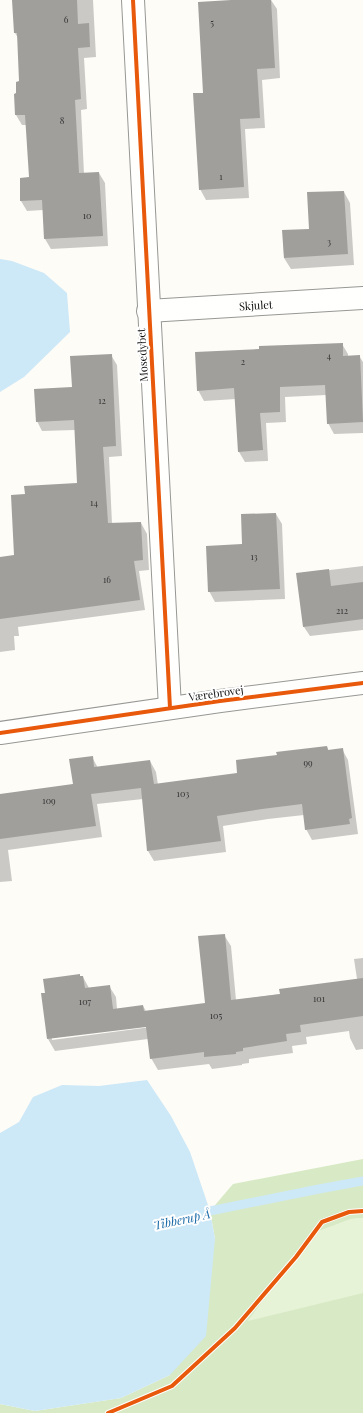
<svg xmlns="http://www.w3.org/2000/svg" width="363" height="1413" font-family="'Playfair Display',serif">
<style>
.green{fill:#e7f3d7}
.forest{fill:#d8eac5}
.water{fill:#cde8f7}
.shadow{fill:#0003;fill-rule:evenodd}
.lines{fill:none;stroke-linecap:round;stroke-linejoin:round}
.stream{stroke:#cde8f7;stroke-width:9}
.building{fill:#a19f9c}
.minor-casing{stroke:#979795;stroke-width:24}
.minor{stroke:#fffffe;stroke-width:22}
.cycleway-casing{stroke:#fff;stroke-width:6}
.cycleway{stroke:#e8590c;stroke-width:4}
.labels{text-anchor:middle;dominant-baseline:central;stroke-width:4;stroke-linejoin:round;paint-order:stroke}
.number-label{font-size:9px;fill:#353434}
.street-label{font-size:11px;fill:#111;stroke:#fff}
.water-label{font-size:12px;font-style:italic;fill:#1768a6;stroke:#fff}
</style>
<rect width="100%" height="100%" fill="#fdfcf7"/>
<path class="green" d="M363 1218V1294L247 1322 298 1252 319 1231 351 1219Z"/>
<path class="forest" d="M363 1159V1218L351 1219 319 1231 298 1252 248 1321 363 1293V1413H0V1404L35 1411 121 1398 170 1375 215 1239 210 1211 233 1184Z"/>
<path class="water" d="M0 259 12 261 44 273 67 293 70 332 24 377 0 392Z
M147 1080 171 1116 190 1152 210 1211 215 1239 206 1336 170 1375 121 1398 35 1411 0 1404V1133L19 1122 33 1097 62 1085 99 1086Z"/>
<path class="shadow" d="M13 0H93L96 57 84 58 87 109 81 110 84 174 99 173 105 183 108 246 51 249 45 239 43 210 27 211 21 201 30 178 27 125H22L16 115 15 94H17L20 82 18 38 15 33Z
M249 0H271L277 9 280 78 262 80 265 128 245 129 249 198 206 200 200 189 204 93Z
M344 192 350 203 354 265 291 269 284 258 283 231 310 230Z
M342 344 348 354V357L359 356 363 362V433L334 434 328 423 326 395 285 397 286 422 266 423 268 461 245 462 239 452 236 399 204 401 198 390Z
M111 355 117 365 122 456 109 457 112 524 141 523 147 534 149 570 139 571 145 610 18 627 19 636H14L15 650 0 652V558L15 556 26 495 78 484 75 430 42 431 37 421Z
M276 514 282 524 285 599 215 602 209 591 244 545Z
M363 566V630L310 636 304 627 297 574Z
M327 747 329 751 342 749 348 760 358 834 312 840 306 829 304 815 268 819 223 826 226 852 154 861 148 851 143 799 97 804 102 837 8 850 12 881 0 882V808L74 784 92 757 98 768 150 761 156 772 158 785 239 774 278 755Z
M224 935 231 946 236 1000 281 994 357 979 354 959 363 958V1049L356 1050 350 1038 349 1031 306 1037 307 1044 292 1046 293 1053 249 1059V1063L242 1064V1065L212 1069 209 1064 158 1070 151 1058 148 1039 55 1051 48 1039 42 994 83 977 89 988 109 986 116 997 117 1009 143 1006 146 1011 206 1004ZM151 1025V1027L52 1040V1038Z"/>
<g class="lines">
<path class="stream" d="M200 1213 319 1189 363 1181"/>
</g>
<path class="building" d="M12 0H77L78 24 89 23 90 47 78 48 81 99 75 100 79 173 99 172 103 236 44 239 42 200 20 201V178L29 177 25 115H15L14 94 16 93V82L19 81 17 33H14Z
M231 0H271L275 68 257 69 260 118 240 119 244 187 199 190 193 93H203L198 2Z
M344 191 348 254 284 258 282 230 309 229 307 192Z
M343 343V356L360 355 363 422 327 424 325 385 280 387V412L260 413 263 450 238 452 234 388 197 391 195 352 259 349V346Z
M112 354 116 446 103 447 108 523 141 522 143 560 134 561 140 600 0 619V557L14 555 11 495 25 494 24 486 77 483 74 420 36 422 34 389 72 387 70 356Z
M276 513 280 589 208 592 206 546 242 544 241 514Z
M329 569 331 586 363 582V619L303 627 296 573Z
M327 746 328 750 343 748 352 818 349 819 350 824 305 830 302 804 262 809 217 816 221 841 147 851 141 788 91 794 96 826 0 839V794L73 784 69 759 93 756 94 767 150 760 154 784 237 773 236 760 277 755 276 752Z
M225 934 231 1000 280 994 279 989 363 978V1016L300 1025 301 1032 286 1034 287 1041 243 1048V1051L236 1052V1054L204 1057V1052L150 1059 146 1027 47 1039 41 993H45L43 979 80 974V976H83L85 988 110 985 113 1009 143 1005 144 1011 205 1003 198 936Z"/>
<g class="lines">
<defs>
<g id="minor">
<path d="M133 0 170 708"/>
<path id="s1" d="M148 311 363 298"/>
<path d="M0 733 220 701 363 683"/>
</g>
</defs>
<use href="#minor" class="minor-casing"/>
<use href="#minor" class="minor"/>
<defs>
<path id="cycleway" d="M133 0 170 708
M0 733 220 701 363 683
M108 1413 172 1386 235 1328 296 1257 322 1222 349 1212 363 1211"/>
</defs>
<use href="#cycleway" class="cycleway-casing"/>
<use href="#cycleway" class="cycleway"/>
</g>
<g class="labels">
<g class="number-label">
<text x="66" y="19">6</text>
<text x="212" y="22">5</text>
<text x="62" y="120">8</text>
<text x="221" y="176">1</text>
<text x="87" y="215">10</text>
<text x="329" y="241">3</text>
<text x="329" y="355">4</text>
<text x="243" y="361">2</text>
<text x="102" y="400">12</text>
<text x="94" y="502">14</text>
<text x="254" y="556">13</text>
<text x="107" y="579">16</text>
<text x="342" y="610">212</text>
<text x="308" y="762">99</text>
<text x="183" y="793">103</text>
<text x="49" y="800">109</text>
<text x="319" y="998">101</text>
<text x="85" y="1001">107</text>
<text x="216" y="1015">105</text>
</g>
<g class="street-label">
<text stroke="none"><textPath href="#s1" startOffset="108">Skjulet</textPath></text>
<text transform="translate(142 355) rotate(-93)">Mosedybet</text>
<text transform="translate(216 693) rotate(-8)">Værebrovej</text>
</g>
<g class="water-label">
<text transform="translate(182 1219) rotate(-12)">Tibberup Å</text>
</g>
</g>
</svg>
